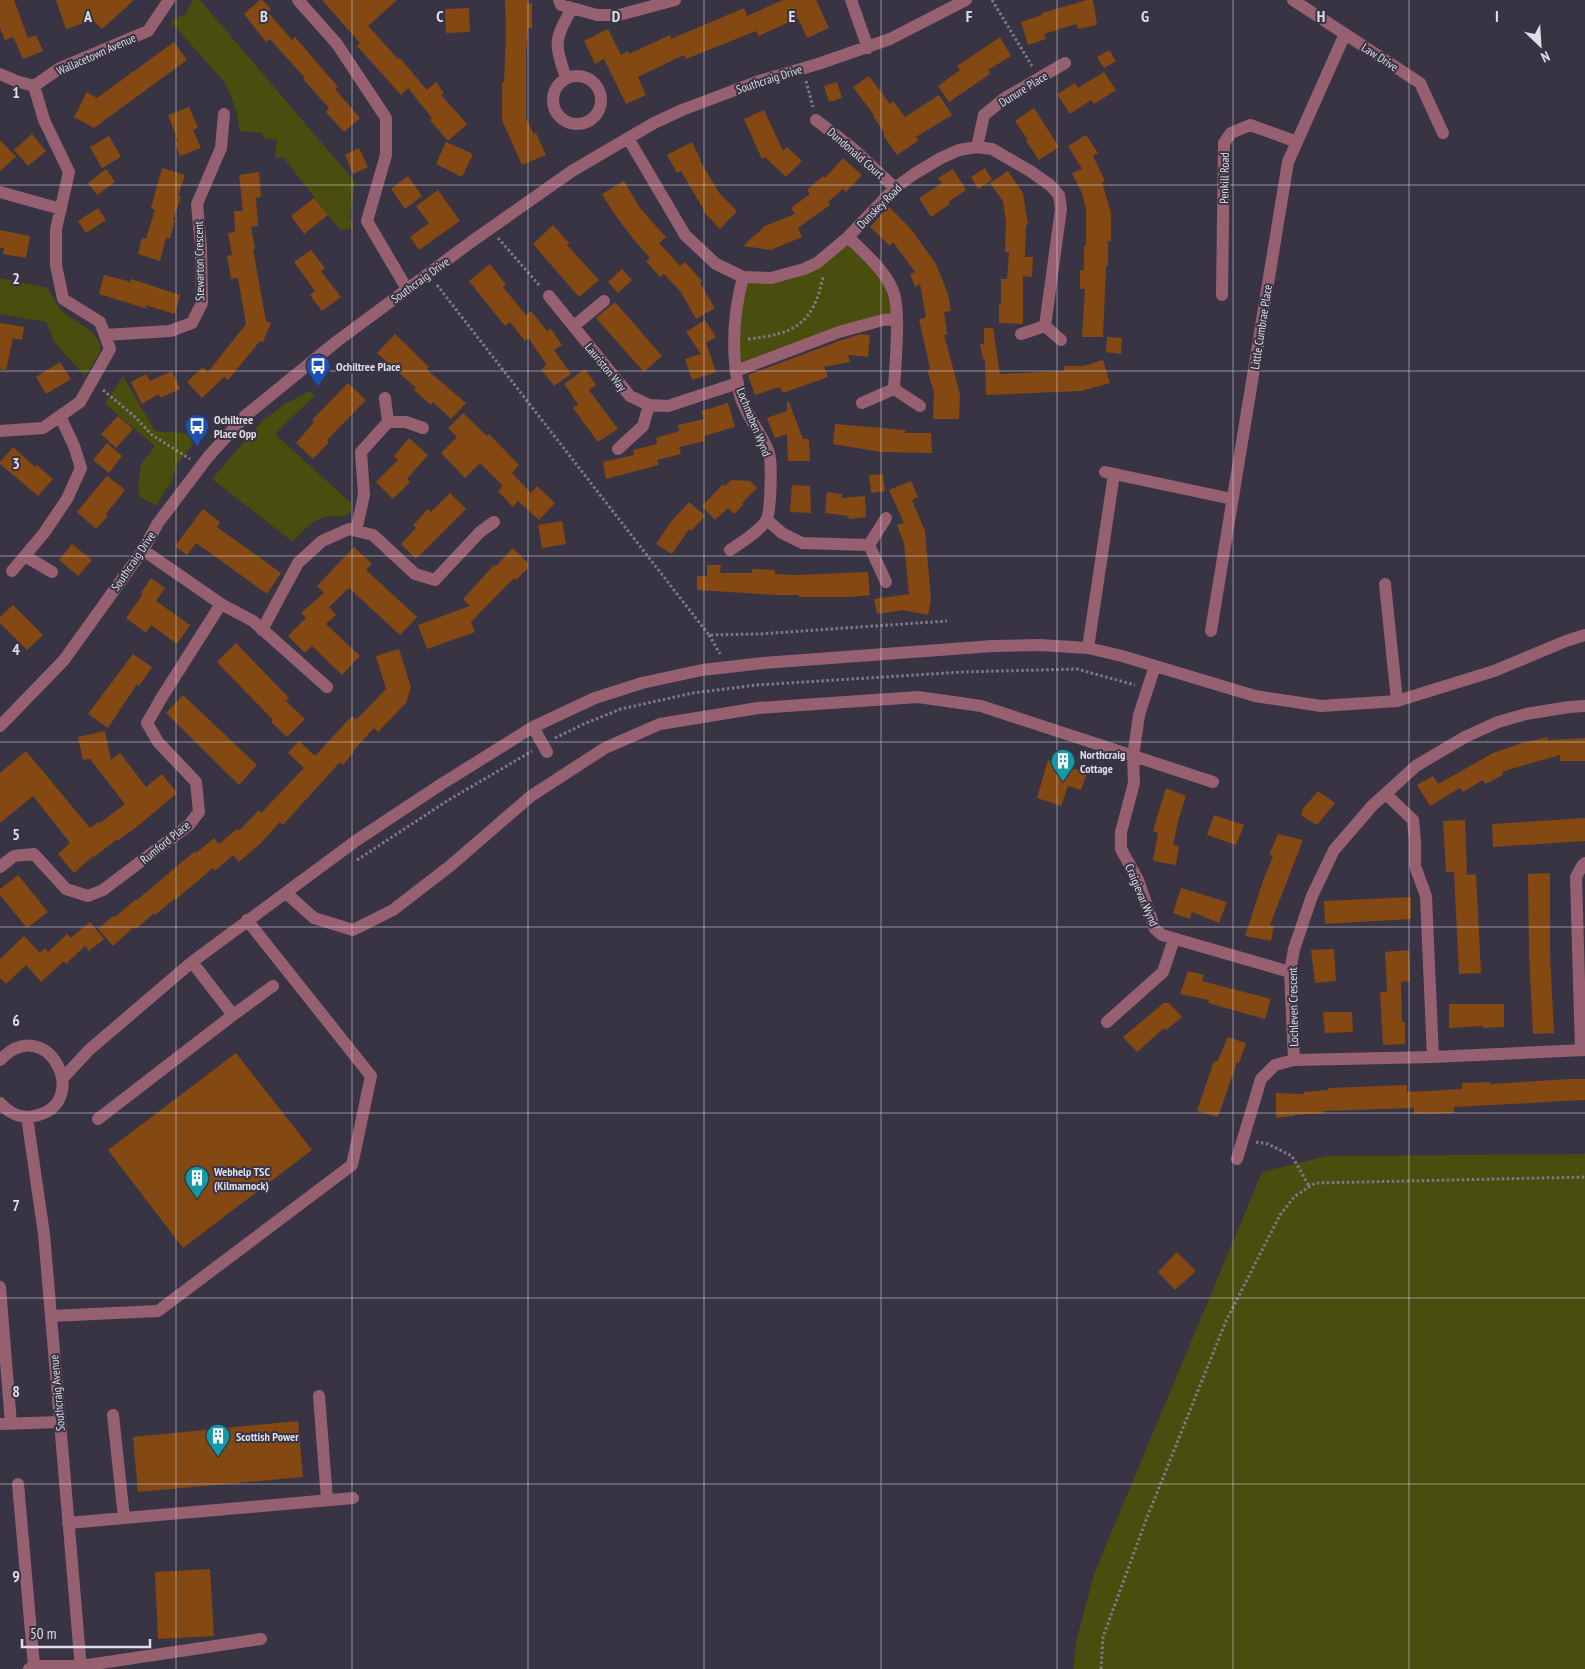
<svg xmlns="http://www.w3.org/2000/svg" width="1585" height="1669" font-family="'PT Sans Narrow',sans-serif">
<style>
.green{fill:#494d0e}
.building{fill:#844812}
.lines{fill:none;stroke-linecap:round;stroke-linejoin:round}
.path{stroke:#7d7a87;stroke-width:3;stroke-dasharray:2.5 2.5;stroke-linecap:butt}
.minor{stroke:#966070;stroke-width:12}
.grid{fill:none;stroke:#dfdde7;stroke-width:1;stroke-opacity:0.55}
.labels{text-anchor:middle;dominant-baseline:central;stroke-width:4;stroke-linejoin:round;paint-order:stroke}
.street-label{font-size:12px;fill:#dfdde7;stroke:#383444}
.poi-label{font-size:12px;font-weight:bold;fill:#dfdde7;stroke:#383444;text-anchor:start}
.grid-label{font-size:16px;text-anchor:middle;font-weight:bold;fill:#dfdde7;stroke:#383444;stroke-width:4;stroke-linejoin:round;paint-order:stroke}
</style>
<rect width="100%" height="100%" fill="#383444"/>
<path class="green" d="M192 0H200L355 182 350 216 354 228 340 230 283 157 275 158 277 140 263 138V133L240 131 236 110 226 84 171 22 175 18 186 14Z
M848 240 883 278 893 317 738 368 736 343 745 278 772 280Z
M0 278 48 288C52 296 56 304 62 311 72 320 97 331 100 344 102 355 90 368 85 376L55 343 46 322 0 314Z
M123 376 155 431 201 434 178 463 171 482 156 505 140 497 138 487 141 464 155 446 105 404Z
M310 391 315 395 275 434 351 503V511L343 517C321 511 307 526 293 542L212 479 262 421 285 404Z
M1585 1154V1669H1073L1076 1642 1094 1574 1262 1172 1327 1156Z"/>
<path class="building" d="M0 0H14L28 38 36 35 43 51 23 59 13 37 5 40 0 28Z
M56 0H134L102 29 93 20 66 29Z
M260 0H262L271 9 268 12 292 40 295 37 312 57 338 87 335 89 360 118 344 132 326 112 329 108 303 79 305 78 270 39 266 42 244 14Z
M322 0H397L368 26 398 59 400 58 427 90 436 82 444 93 441 95 467 124 448 141 430 120 432 118 408 88 401 95 357 46 360 43Z
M505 0H527V4L532 3V28H528L526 54V119L534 134 536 133 546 155 522 165 502 120V83L504 82 506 32Z
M783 0H816L829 28 807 38 798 18 759 36 756 31 686 59 684 55 638 77 646 95 626 104 604 59 595 64 584 41 608 29 621 55 628 51 629 54 670 35 671 39 744 8 747 16Z
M1087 0H1093L1097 25 1078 29 1076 24 1044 34 1046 39 1028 45 1021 22 1042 15V13Z
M469 8 470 32 446 33 445 9Z
M1000 37 1011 56 988 70 990 74 949 102 938 86 960 70 957 66Z
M174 42 187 60 94 128 74 117 87 92 97 98Z
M1109 50 1116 61 1104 68 1097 57Z
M1104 72 1116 90 1094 104 1091 100 1070 114 1057 94 1075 83 1078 88Z
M869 76 890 104 893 101 905 117 939 95 952 115 916 137 919 140 897 155 883 135 885 134 873 116 874 115 853 87Z
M837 82 842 98 829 102 824 86Z
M189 107 198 128 193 130 201 148 180 156 175 142 178 141 168 115Z
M1034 108 1059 147 1039 160 1026 141 1028 140 1015 121Z
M764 110 783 151 787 147 802 161 786 177 765 157 762 159 744 119Z
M32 134 46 151 28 166 14 150Z
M1086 135 1098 153 1093 156 1105 181 1102 182 1111 213V241H1108V266H1106L1103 337H1082L1085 289H1080V270H1084V246H1086V208L1081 191 1072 173 1082 169 1068 146Z
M109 136 121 157 102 168 90 147Z
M0 140 16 157 0 171Z
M446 142 473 154 462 177 436 164Z
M692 142 701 161H700L720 194 737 211 720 229 703 211 704 210 681 171 677 173 667 155Z
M359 148 368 167 353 174 345 155Z
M843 158 862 175 846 192 843 189 828 202 830 205 798 228 802 237 771 250 743 246 765 226 795 214 791 208 810 194 807 190 823 176 825 178Z
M162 168 185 175 178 196 181 197 173 220H175L170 239 166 238 160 261 138 254 142 238 146 239 155 210 151 208Z
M985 168 992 180 978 189 971 177Z
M106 169 115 182 97 195 88 183Z
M953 169 966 190 948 202 950 204 931 217 919 198 942 183 938 178Z
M1008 171 1023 193 1028 225H1026L1025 257H1033L1032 277 1023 276V324L999 323V304H1001V279H1007L1009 252H1005L1006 222 1003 201 990 183Z
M259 172 261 197 256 198 258 226 251 227 255 249 253 250 266 321 271 323 263 342 260 341 228 380 224 377 202 398 187 382 203 367 208 372 246 324 238 278 231 279 227 256 232 255 228 233 235 232 234 211H243L239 175Z
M408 176 422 196 405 209 391 189Z
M624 181 640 208 666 237 659 243 680 266 685 262 702 281 700 283 715 308 696 319 681 292 664 274 660 277 646 261 650 258 634 240 613 212 602 194Z
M438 190 460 221 419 250 410 237 429 223 416 206Z
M314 198 328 215 304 234 291 216Z
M889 207 911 229 936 264 948 294 951 311 944 312 947 335H944L960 394 959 419H933L934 392 927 370 930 369 919 319 926 318 920 284 915 287 910 274 915 272 893 242 890 246 870 227Z
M98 208 106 220 86 233 78 221Z
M553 225 569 243 567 245 599 280 579 297 533 244Z
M0 230 30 236 26 258 3 254 4 248H0Z
M311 250 325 268 321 271 341 297 322 311 310 295 315 291 294 262Z
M490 264 506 285 503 287 526 315 531 311 547 331 551 329 562 345 554 350 571 374 554 386 541 369 547 365 528 338 525 341 510 322 505 326 469 281Z
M622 269 632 280 618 293 608 282Z
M104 275 128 281 130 283 131 279 180 295 175 314 145 305 148 309 99 294Z
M615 302 662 356 644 372 596 318Z
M705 320 716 337 706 343 716 372 692 380 685 359 701 354 686 332Z
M0 323 24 327 22 340 13 338 6 370 0 369Z
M984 328H993L1000 374 1064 371V366H1083L1103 360 1110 383 1081 391 986 395 985 359H983L980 344H984Z
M395 334 429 367 427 370 466 403 451 419 433 402 431 405 414 390 416 388 377 353Z
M861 334 870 335 868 357 848 355 850 362 824 367 828 377 783 393 780 387 755 395 748 375 842 340Z
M1107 337 1122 338 1121 354 1106 352Z
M60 362 71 379 46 394 36 377Z
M585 369 596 385 589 390 618 429 598 442 573 408 578 404 564 384Z
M172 371 180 389 160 398 159 394 142 404 131 382 146 374 150 381Z
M348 383 366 400 327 440 329 442 313 459 296 443 314 422 312 420Z
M787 402H789L803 439H809L810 461H788L787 434 775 438 767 418 787 411Z
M728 403 735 427 704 436 705 441 679 447 681 454 657 460 659 465 606 479 603 462 634 455 633 450 657 444 656 438 679 431 678 425 704 419 701 411Z
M463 413 487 436 489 434 519 465 512 473 531 493 537 486 555 503 539 520 518 501 513 507 498 491 503 486 480 463 465 478 441 453 457 437 448 428Z
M118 416 133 429 116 448 101 434Z
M835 424 905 430V433H931L932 453 881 452 833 444Z
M409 438 428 455 407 479 410 482 393 499 376 482 398 460 394 456Z
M107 443 122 456 109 473 93 460Z
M13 447 35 467 37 465 53 479 38 496 0 464V462Z
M883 474 885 491 871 493 869 475Z
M107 476 125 490 106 514 108 516 96 529 77 512Z
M731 480 750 481 757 488 742 503 743 505 734 514 728 508 715 520 702 506 723 484 725 486Z
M911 481 918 497 912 500 925 531 931 599 928 615 903 610 877 614 874 599 909 594 904 543 897 525 904 523 889 490Z
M792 485 810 486 811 513 790 512Z
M827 492 842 494V498L865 496 866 517 849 519 848 516 825 513Z
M450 493 466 509 416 559 401 544 416 528 413 525 428 509 431 512Z
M689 502 705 516 691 531 689 529 672 554 656 544 670 523Z
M203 509 220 522 217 527 281 573 267 594 196 543 187 555 175 546Z
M562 521 566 544 542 548 538 525Z
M72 544 92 560 78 576 59 560Z
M354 547 372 564 366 570 417 617 400 635 349 588 329 607 336 615 326 624 360 656 342 675 312 646 305 653 288 636 306 618 301 613 324 593 317 586Z
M513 548 528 563V568L516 580 514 578 471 622 475 632 427 649 418 625 470 606 463 599 494 565 496 566Z
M707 565H721L720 573H752V569L775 570V574L797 575 868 572 870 595 851 597H799V595H776L697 590V576H707Z
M151 578 165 588 156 601 190 625 177 644 151 625 146 633 126 618 143 594 141 593Z
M13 605 43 635 27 650 0 623V617Z
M236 643 289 698 286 701 305 719 287 737 271 722 273 720 217 662Z
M399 649 411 687 406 703 378 732 374 728 353 751 354 752 343 765 340 762 283 825 280 822 261 843 239 862 233 855 215 871 213 868 175 900 174 899 155 915 154 913 136 929 134 927 113 946 98 929 113 916 115 917 136 899 137 900 195 851 196 853 214 838 219 844 237 829 239 831 259 810 261 813 304 768 288 753 299 741 315 756 352 716 356 720 386 689 376 656Z
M133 654 152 667 139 686 137 684 108 728 88 714Z
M183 695 257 765 239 785 166 713Z
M105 731 111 760 120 753 146 787 162 774 177 793 138 826 117 841 116 840 94 857 93 856 74 873 58 854 70 843 33 796 0 823V773L26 751 90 828 98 822 100 823 125 804 90 759 83 760 78 737Z
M1548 737V740L1585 738V761H1560V755L1521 766 1502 772 1503 775 1485 784 1483 780 1463 792 1460 788 1430 806 1417 785 1433 776 1438 784 1493 753 1522 743Z
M1048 760 1087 773 1081 790 1068 786 1061 806 1037 798Z
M1166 788 1186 796 1178 821 1173 845 1179 846 1176 865 1153 861 1158 833 1153 831Z
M1318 791 1335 803 1317 825 1302 816V810Z
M1214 815 1244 825 1236 845 1207 835Z
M1585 818V841L1493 847 1492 824Z
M1465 820 1467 875 1476 874 1481 973 1459 974 1454 872H1446L1443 821Z
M1278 834 1303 840 1270 925 1274 926 1271 941 1245 936 1263 881 1273 856 1269 855Z
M1550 873V954L1554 1033 1533 1034 1529 953 1528 874Z
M18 875 48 912 27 928 0 895V889Z
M1181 888 1227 902 1219 923 1192 912 1190 919 1173 913Z
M1411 897V919L1325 924 1324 901Z
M90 922 104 939 89 951 85 946 66 964 64 961 41 982 26 965 6 984 0 978V959L24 936 40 953 45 948 48 952 67 934 71 938Z
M1334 949 1336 981 1315 983 1311 950Z
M1409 950 1410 981 1401 982 1402 1022H1405V1044L1383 1045 1380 992H1387L1385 952Z
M1188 971 1204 975 1202 981 1271 999 1265 1019 1208 1003 1209 1000 1180 994Z
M1164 1003H1169L1182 1017 1166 1030 1164 1028 1137 1052 1123 1037Z
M1449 1004H1504V1027L1483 1028V1026L1449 1028Z
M1323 1012H1352L1353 1032 1325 1033Z
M1228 1037 1246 1043 1239 1063 1237 1062 1218 1117 1197 1111 1214 1061 1217 1062Z
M236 1053 312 1150 183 1248 108 1150Z
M1569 1079H1585V1100L1454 1107V1113L1414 1114V1108L1323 1111V1113L1294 1115V1116L1276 1118V1093L1304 1094V1092L1328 1090V1088L1407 1085V1092L1462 1089V1083L1490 1082V1084Z
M1177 1252 1196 1271 1175 1290 1158 1272Z
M298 1421 303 1477 138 1492 133 1437Z
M210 1569 214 1636 158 1639 155 1572Z"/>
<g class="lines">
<path class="path" d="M992 0 1032 66
M806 81 813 107
M498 238 540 286
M437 285 709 635 759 634 947 621
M748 339C794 334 813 325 823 277
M103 390 134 416 152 435 190 459
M709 635 720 654
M555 738 586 723 621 709 693 693 757 685 962 672 1077 669 1135 685
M357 860 447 801 532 751
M1256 1142 1268 1144 1292 1156 1309 1186
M1101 1669 1103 1637 1146 1520 1226 1321 1280 1215 1295 1196 1315 1183 1585 1177"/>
<path class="minor" d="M298 0 337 44 386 118V155L367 221 407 289
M559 0 561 5 597 15H619L675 0
M851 0 868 48
M1293 0 1420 83 1443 133
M0 74 16 81 34 86
M553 100a24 24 0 1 1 48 0a24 24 0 1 1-48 0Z
M566 78C554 42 554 41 572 8
M816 120 851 147 895 188
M628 138 685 235 716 264 743 277 771 278 804 269 817 263 848 237 895 188 914 174 941 158 959 150 977 147 992 149 1030 171 1050 185 1059 195 1061 209 1045 326 1061 340
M977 147 984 115 1005 98 1065 63
M0 192 61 209
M848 237C862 250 887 273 893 291 901 312 895 364 894 389L920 406
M1222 295 1224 143 1231 133 1250 125 1297 142
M549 296 630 396 649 405 668 406 738 383
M574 326 604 301
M1021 334 1045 326
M105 335 170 331 192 323 202 303 201 247 197 204 221 148 224 114
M736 371 839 332 883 320 896 319
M862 403 894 389
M388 422H406L423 428
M0 431 43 428 80 402 110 349 100 322 63 299 56 265V229L69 172 44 120 34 86 60 68 148 31 169 0
M618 449 643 426 649 405
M1105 472 1232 499
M767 520 782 533 802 543 869 545 886 518
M356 531 364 495 361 452 388 422 385 398
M869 545 886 582
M143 550 221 604 253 621 327 687
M730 550C742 542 757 533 766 521 771 513 772 463 769 453 762 433 745 415 740 395 731 356 733 315 743 277
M25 556 52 572
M12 571 44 533 67 499 81 468 74 446 60 416
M1385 584 1397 701
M262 630 298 563 322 541 349 529 373 535 415 574 435 580 480 532 494 522
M1211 631 1288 162 1345 34
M1088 648 1114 474
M1155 666 1139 715 1136 736 1133 756 1134 783 1121 832V849L1138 880 1155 929 1162 935 1290 972
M1585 706 1569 707 1526 714 1498 722 1465 737 1416 766 1372 806 1334 850 1312 896 1294 949 1290 972 1294 1060 1433 1057 1585 1050
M0 726 64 660 143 550 158 523 208 457 245 416 336 342 471 242 572 171 654 123 682 110 759 81 818 64 890 39 966 0
M533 727 547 752
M1386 794 1413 820 1415 841V866L1426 896 1433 1057
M0 867 14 856 34 854 66 889 88 896 103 890 189 825 199 812 196 782 158 742 147 723 162 697 221 604
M286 893 314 918 353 930 393 910 450 866 531 796 605 748 660 724 758 708 918 697 981 706 1213 782
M192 962 233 1015 273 986
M1107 1022 1163 972 1174 939
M1581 1050 1576 877 1582 866 1585 863
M0 1060C48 1010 94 1105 34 1116 20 1119 9 1113 0 1103
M63 1078 89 1050 192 962 357 840 440 785 533 727 595 698 642 683 702 670 763 663 993 646 1040 645 1088 648 1122 656 1255 696 1321 706 1397 701 1494 671 1566 641 1585 635
M27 1117 44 1234 81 1669
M98 1119 233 1015
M1237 1159 1261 1079 1275 1065 1294 1060
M0 1287 11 1424
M51 1316 158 1311 352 1165 371 1076 247 920
M319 1396 327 1500
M113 1415 124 1518
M0 1424 60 1422
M18 1484 34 1666
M68 1523 353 1498
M29 1669 34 1666H81L261 1639"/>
</g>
<path class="grid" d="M176 0V1669M352 0V1669M528 0V1669M704 0V1669M881 0V1669M1057 0V1669M1233 0V1669M1409 0V1669M0 185H1585M0 371H1585M0 556H1585M0 742H1585M0 927H1585M0 1113H1585M0 1298H1585M0 1484H1585"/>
<defs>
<symbol id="bus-pin" viewBox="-11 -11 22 30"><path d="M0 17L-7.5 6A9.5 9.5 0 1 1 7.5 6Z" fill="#1a4fb4" stroke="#383444"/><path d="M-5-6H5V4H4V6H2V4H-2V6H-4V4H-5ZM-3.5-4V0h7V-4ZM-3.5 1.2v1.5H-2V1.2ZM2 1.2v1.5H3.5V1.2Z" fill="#fff"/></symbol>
<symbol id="building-pin" viewBox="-11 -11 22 30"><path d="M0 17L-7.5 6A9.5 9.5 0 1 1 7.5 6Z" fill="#0f9aa8" stroke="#383444"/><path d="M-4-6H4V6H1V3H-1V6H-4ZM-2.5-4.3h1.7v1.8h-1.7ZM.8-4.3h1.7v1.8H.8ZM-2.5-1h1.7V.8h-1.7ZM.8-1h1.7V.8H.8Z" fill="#fff"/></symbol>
</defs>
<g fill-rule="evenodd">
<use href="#bus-pin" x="304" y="352" width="28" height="38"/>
<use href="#bus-pin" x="183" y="412" width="28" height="38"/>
<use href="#building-pin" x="1049" y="747" width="28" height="38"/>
<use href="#building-pin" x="183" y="1164" width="28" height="38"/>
<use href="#building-pin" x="204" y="1422" width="28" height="38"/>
</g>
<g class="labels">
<g class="street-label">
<text transform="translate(96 54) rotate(-24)">Wallacetown Avenue</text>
<text transform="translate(1380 57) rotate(33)">Law Drive</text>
<text transform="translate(769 79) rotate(-18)">Southcraig Drive</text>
<text transform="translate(1023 89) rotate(-32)">Dunure Place</text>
<text transform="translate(856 153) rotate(41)">Dundonald Court</text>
<text transform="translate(1224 178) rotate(-89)">Penkill Road</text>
<text transform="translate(879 206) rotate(-45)">Dunskey Road</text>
<text transform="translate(199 261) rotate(-91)">Stewarton Crescent</text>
<text transform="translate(420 280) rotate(-36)">Southcraig Drive</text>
<text transform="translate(1261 327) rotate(-81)">Little Cumbrae Place</text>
<text transform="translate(606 367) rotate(51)">Lauriston Way</text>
<text transform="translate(754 422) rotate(68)">Lochmaben Wynd</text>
<text transform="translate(133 561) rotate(-56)">Southcraig Drive</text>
<text transform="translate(165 842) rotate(-39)">Rumford Place</text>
<text transform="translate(1142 895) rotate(67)">Craigievar Wynd</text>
<text transform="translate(1293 1007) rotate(-91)">Lochleven Crescent</text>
<text transform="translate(57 1393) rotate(-95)">Southcraig Avenue</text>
</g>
<g class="poi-label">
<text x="336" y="366">Ochiltree Place</text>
<text x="214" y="419">Ochiltree<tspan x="214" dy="14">Place Opp</tspan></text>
<text x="1080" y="754">Northcraig<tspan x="1080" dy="14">Cottage</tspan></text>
<text x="214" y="1171">Webhelp TSC<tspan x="214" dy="14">(Kilmarnock)</tspan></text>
<text x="236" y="1436">Scottish Power</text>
</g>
</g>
<g class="grid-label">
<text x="88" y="22">A</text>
<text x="264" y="22">B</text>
<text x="440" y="22">C</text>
<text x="616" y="22">D</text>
<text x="792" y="22">E</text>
<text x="969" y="22">F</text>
<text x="1145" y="22">G</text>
<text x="1321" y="22">H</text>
<text x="1497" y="22">I</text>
<text x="16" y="98">1</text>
<text x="16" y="284">2</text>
<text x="16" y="469">3</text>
<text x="16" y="655">4</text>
<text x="16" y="840">5</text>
<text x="16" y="1026">6</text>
<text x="16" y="1211">7</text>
<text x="16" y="1397">8</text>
<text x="16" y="1582">9</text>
</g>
<g transform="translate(1540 45) rotate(155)" stroke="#383444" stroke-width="4" paint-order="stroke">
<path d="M0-4L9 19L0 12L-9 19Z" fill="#dfdde7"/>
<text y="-8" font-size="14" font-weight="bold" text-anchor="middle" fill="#dfdde7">N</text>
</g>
<path d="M22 1639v8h128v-8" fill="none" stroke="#dfdde7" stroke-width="2.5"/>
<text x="30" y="1639" font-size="15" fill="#dfdde7" stroke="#383444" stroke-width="4" paint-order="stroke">50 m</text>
</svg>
